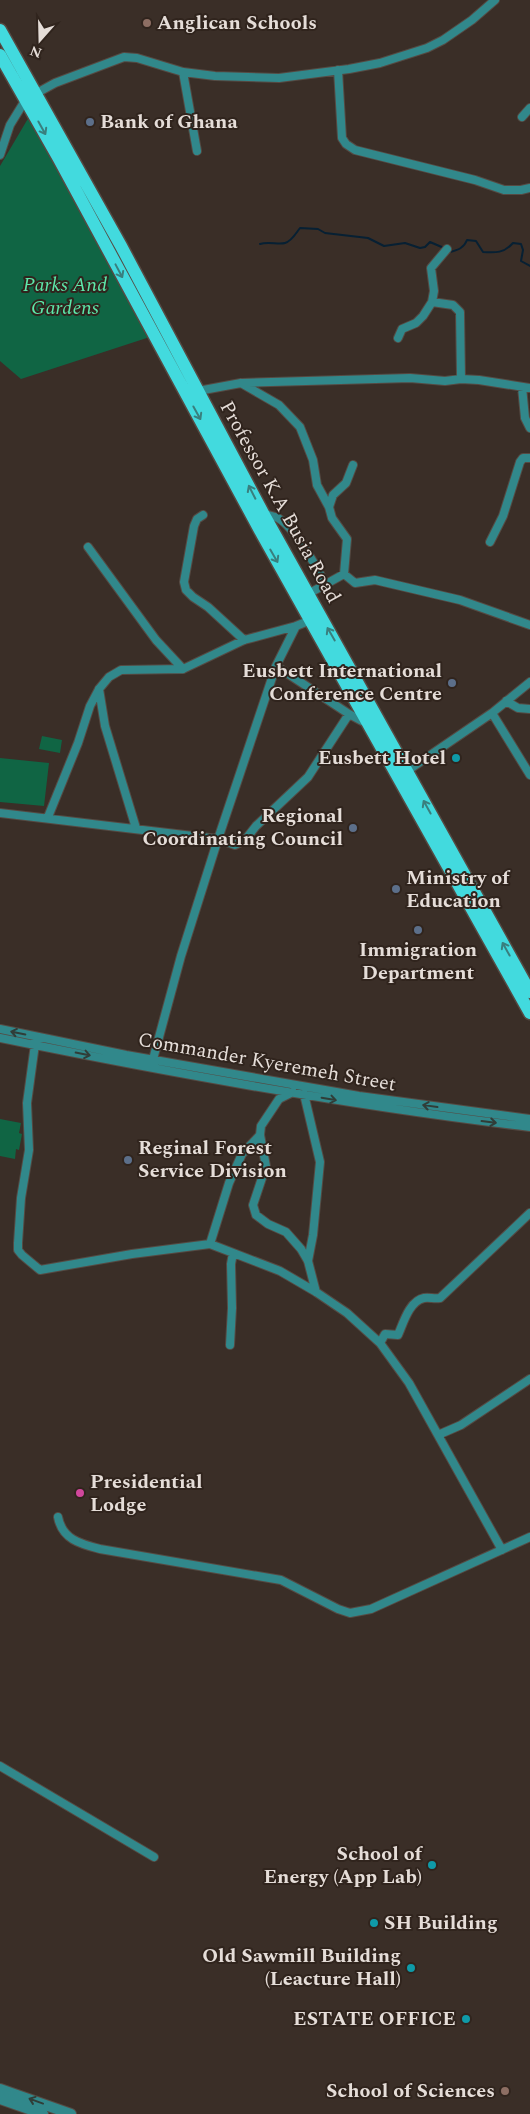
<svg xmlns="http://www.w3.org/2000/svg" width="530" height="2114" font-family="Spectral,serif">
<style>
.green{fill:#106544}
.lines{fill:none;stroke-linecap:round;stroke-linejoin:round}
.stream{stroke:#072033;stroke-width:2}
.minor-casing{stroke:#554a43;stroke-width:10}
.tertiary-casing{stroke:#554a43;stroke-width:12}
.primary-casing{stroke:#554a43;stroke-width:15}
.minor{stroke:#31888b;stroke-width:8}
.tertiary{stroke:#31888b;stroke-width:10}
.primary{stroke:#42dade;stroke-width:12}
.oneway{stroke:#397f7e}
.oneway2{stroke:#303d38}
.education-dot{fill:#8d6e63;stroke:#30241d;stroke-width:2}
.service-dot{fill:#5c6f8a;stroke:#30241d;stroke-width:2}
.culture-dot{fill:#0f9aa8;stroke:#30241d;stroke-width:2}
.hotel-dot{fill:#d1479c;stroke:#30241d;stroke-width:2}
.labels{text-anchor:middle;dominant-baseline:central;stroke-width:4;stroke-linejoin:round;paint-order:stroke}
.poi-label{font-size:20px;font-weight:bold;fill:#e5ddd8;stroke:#30241d;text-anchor:end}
.park-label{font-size:20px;font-style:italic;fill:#5de8aa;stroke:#30241d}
.street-label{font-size:20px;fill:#e5ddd8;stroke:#30241d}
</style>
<rect width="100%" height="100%" fill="#3a2e27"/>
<path class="green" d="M36 105 159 334 21 379 0 361V166Z
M42 736 62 740 60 753 39 749Z
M0 758 49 763 44 806 0 802Z
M0 1119 21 1123 19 1133 22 1134 19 1150 16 1149 15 1159 0 1156Z"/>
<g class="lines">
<path class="stream" d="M260 244C269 241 278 245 285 243 292 241 296 233 300 228L318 229 325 233 368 238 384 246 405 243 420 248 425 247 430 242 444 248
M448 250 450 252C458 250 464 248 467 240L476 241 483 252C496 253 504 253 513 243L521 244 523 250 521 261 530 266"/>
<defs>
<path id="minor" d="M338 70 342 138 346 144 355 150 475 180 504 190H521L530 188
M183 72 197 151
M522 117 530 108
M0 155 10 125 26 99 55 83 124 57 137 58 183 72 215 76 279 78 349 69 380 63 427 48 443 40 472 20 495 0
M432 302 434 291 431 268 447 249
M398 338 402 329 416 323 423 316 432 302 453 305 460 312 461 379
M241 383 279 405 300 427 313 460 317 485 329 507
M522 387 525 418 530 428
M198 391 241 383 410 378 445 381 461 379 479 380 530 388
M263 513C267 515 273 516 278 518 294 527 317 567 325 584
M203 515 197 519 194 526 184 582 186 590 193 597 208 607 244 640
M490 542 503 516 520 462 523 458H530
M88 547 156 640 183 669
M344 574 347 539 332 518 329 507 333 495 346 483 353 465
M308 594 344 574 355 583 375 580 460 600 530 625
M276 666 349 714
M99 689 105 726 136 828
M506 701 518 708 530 709
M492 713 530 775
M407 771 492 713 530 682
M0 813 218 839 276 666 296 626 311 620
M48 817 78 743 90 706 99 689 109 677 121 670 183 669 244 640 296 626
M0 1029 126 1055 359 1096 530 1119
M36 1037 27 1103 29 1150 21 1198 18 1243V1250L22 1255 40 1270 132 1254 210 1244 280 1271 316 1292 347 1313 380 1343 409 1383 502 1550
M0 1038C175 1074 352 1106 530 1127
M152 1063 181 956 218 839 235 845 245 840 256 826 308 777 349 714 362 721 365 720
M293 1092 279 1099 261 1126 260 1135 266 1166 253 1205 256 1215 268 1224 286 1232 301 1249 308 1261 316 1292
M304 1094 320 1162 313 1235 308 1261
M210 1244 229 1183 242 1154 260 1135
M380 1343 385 1334 398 1335C403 1324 409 1301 424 1298 429 1297 434 1299 440 1298L530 1213
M230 1345 232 1308 231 1264 233 1253
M438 1435 461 1425 530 1379
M58 1517C62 1539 80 1544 100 1549L281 1580 338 1609 350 1613 371 1609 530 1537
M0 1766 154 1857"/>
<path id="tertiary" d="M0 2089 71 2114
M0 2099 43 2114"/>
<path id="primary" d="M0 30 121 246 263 513 530 992
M0 55 59 159 263 536 530 1013"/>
</defs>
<use href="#minor" class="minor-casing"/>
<use href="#tertiary" class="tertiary-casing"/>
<use href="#primary" class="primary-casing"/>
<use href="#minor" class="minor"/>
<use href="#tertiary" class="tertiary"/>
<use href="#primary" class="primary"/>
</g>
<defs><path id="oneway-shaft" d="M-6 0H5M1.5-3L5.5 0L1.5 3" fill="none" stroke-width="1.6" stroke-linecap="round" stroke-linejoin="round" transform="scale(1.25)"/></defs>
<g class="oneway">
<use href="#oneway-shaft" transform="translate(42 128) rotate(61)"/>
<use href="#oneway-shaft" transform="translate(119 271) rotate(62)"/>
<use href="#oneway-shaft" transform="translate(197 413) rotate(61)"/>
<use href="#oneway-shaft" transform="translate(252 492) rotate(-117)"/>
<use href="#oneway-shaft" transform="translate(274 556) rotate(60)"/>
<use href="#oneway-shaft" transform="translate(331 634) rotate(-120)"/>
<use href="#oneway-shaft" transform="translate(427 807) rotate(-119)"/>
<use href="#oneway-shaft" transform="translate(506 949) rotate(-119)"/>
</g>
<g class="oneway2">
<use href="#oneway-shaft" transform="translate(18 1033) rotate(-168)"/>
<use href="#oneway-shaft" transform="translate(83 1054) rotate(11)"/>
<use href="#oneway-shaft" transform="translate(329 1099) rotate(10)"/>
<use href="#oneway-shaft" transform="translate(430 1106) rotate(-172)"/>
<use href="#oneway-shaft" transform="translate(489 1122) rotate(7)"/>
<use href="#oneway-shaft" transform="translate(36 2101) rotate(-160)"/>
</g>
<g class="education-dot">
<circle cx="147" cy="23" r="5"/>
<circle cx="505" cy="2091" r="5"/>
</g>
<g class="service-dot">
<circle cx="90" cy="122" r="5"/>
<circle cx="452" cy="683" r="5"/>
<circle cx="353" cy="828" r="5"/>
<circle cx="396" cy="889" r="5"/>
<circle cx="418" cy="930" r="5"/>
<circle cx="128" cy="1160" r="5"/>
</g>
<g class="culture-dot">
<circle cx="456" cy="758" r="5"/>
<circle cx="432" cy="1865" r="5"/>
<circle cx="374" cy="1923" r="5"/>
<circle cx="411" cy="1968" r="5"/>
<circle cx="466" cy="2019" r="5"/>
</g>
<circle class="hotel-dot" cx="80" cy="1493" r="5"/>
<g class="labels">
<g class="poi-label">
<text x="157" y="23" text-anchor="start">Anglican Schools</text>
<text x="100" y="122" text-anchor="start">Bank of Ghana</text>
<text x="442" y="671">Eusbett International<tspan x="442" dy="23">Conference Centre</tspan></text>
<text x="446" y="758">Eusbett Hotel</text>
<text x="343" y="816">Regional<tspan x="343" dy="23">Coordinating Council</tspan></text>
<text x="406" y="878" text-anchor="start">Ministry of<tspan x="406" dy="23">Education</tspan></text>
<text x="418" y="950" text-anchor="middle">Immigration<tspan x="418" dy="23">Department</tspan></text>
<text x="138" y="1148" text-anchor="start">Reginal Forest<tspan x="138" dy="23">Service Division</tspan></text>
<text x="90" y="1482" text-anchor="start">Presidential<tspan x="90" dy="23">Lodge</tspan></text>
<text x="422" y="1854">School of<tspan x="422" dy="23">Energy (App Lab)</tspan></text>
<text x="384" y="1923" text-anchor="start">SH Building</text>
<text x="401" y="1956">Old Sawmill Building<tspan x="401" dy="23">(Leacture Hall)</tspan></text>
<text x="456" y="2019">ESTATE OFFICE</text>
<text x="495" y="2091">School of Sciences</text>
</g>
<g class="park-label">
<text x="65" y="285">Parks And<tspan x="65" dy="23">Gardens</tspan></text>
</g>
<g class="street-label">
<text transform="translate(280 502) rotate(61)">Professor K.A Busia Road</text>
<text transform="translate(267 1062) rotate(10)">Commander Kyeremeh Street</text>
</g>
</g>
<g transform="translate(40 40) rotate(200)" stroke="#30241d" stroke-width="4" paint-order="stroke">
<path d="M0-4L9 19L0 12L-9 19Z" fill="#e5ddd8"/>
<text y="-8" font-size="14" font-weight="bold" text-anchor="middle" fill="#e5ddd8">N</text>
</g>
</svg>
